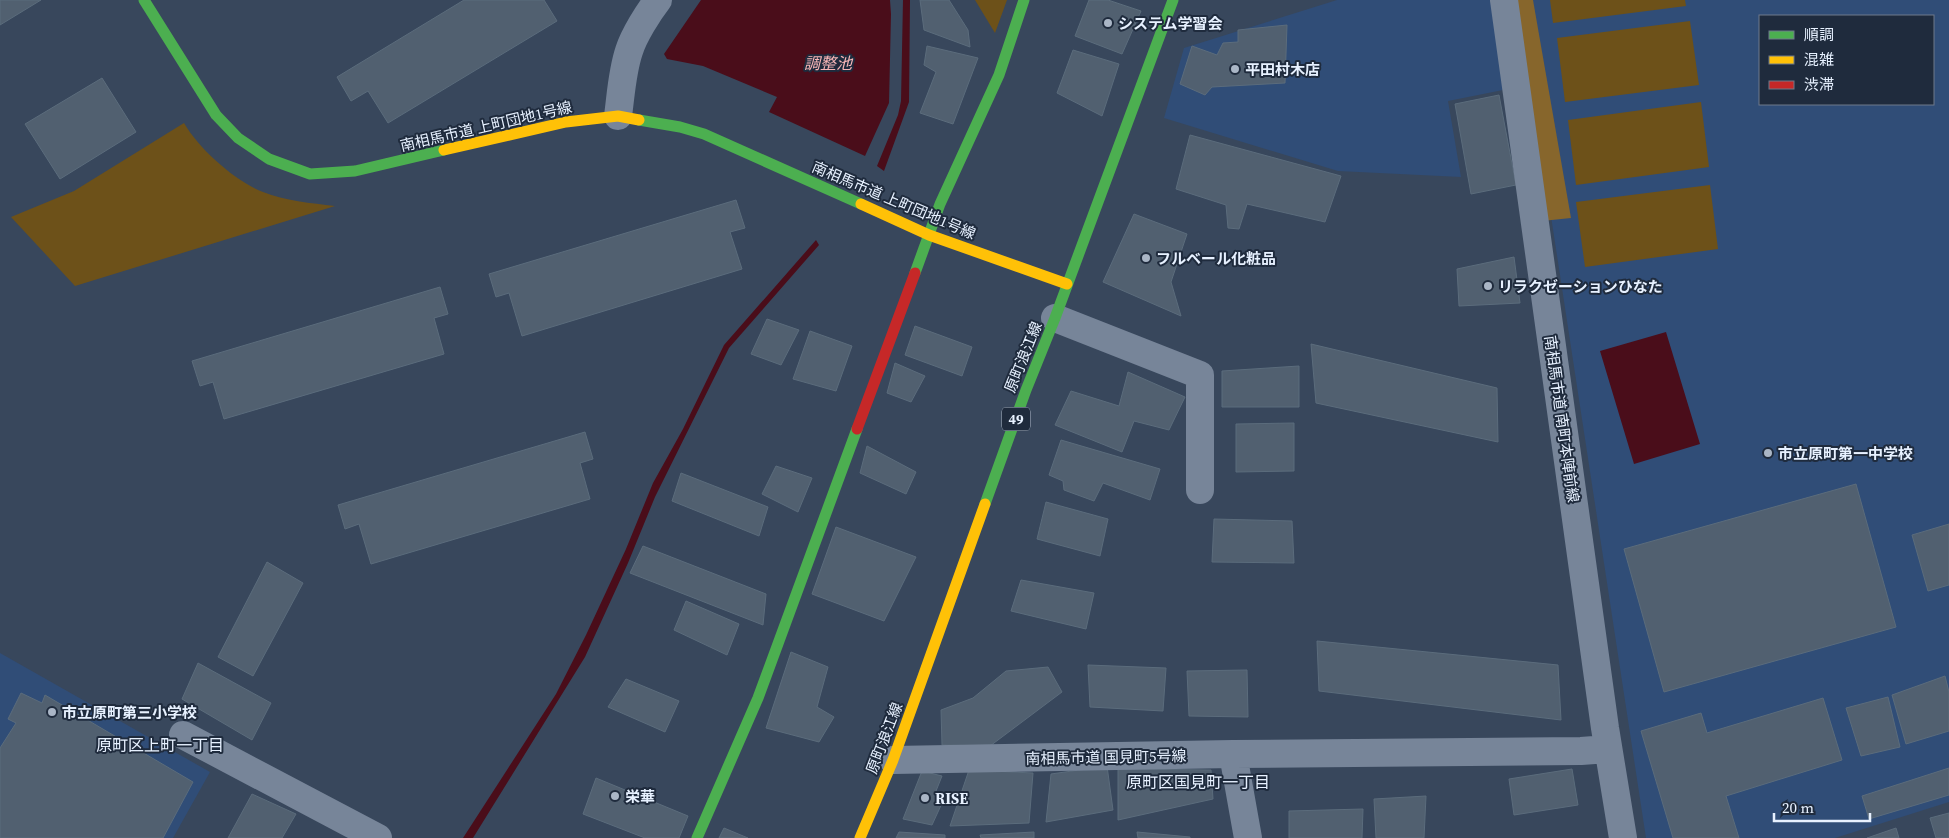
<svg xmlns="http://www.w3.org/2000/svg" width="1949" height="838" font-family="'Source Serif 4','Noto Sans JP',serif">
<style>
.built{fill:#304d77;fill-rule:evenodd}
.green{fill:#6d5119}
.forest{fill:#87662c}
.water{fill:#4a0d1a}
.building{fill:#516070;stroke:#5b6c7c}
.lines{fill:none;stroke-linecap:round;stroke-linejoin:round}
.street{stroke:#778599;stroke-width:28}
.fast{stroke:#4caf50;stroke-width:11}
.slow{stroke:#ffc107;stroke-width:11}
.jam{stroke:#c62828;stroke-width:11}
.poi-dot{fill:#aab6c6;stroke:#1f2b3d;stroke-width:2}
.labels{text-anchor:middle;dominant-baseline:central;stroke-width:4;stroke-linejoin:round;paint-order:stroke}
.shield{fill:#1f2b3d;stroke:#abb6c5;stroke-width:1}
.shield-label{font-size:14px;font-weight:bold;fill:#e7f1ff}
.poi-label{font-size:15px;font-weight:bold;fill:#e7f1ff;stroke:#1f2b3d;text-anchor:start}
.street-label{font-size:15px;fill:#e7f1ff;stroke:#1f2b3d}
.water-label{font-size:16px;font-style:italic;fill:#f8b6b7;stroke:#1f2b3d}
.neighbourhood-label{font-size:16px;fill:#e7f1ff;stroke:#1f2b3d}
</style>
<rect width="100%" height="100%" fill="#38475c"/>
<path class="built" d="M1337 0H1491L1503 90 1448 101 1461 177 1338 171 1164 118 1184 48Z
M1518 0H1949V802L1835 838H1646ZM1760 16H1933V104H1760Z
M0 653 210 772 173 838H0Z"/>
<path class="green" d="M975 0H1007L995 33Z
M1550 0H1685L1686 6 1553 23Z
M1690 21 1699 85 1565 102 1557 38Z
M1701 102 1709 167 1576 185 1568 120Z
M184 123C199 149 235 181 263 192 285 201 311 203 335 206L75 286 11 217 74 191Z
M1710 185 1718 249 1585 267 1576 202Z"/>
<path class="forest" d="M1512 0H1533L1571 218 1542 221Z"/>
<path class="water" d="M701 0H890L891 14 889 103 865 156 769 112 777 97 703 66 667 59 664 54Z
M903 0H910L909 102 884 171 877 166 898 115 901 101Z
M816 240 819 245 729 348 655 497 628 563 585 657 473 838H463L556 694 586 635 626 549 653 483 683 429 724 345Z
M1666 332 1700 444 1634 464 1600 351Z"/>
<path class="building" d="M0 0H41L0 25Z
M464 0H544L557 21 388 123 368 91 351 101 337 77Z
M920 0H949L968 30 970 47 924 30Z
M1089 0H1108L1141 11 1122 54 1075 36Z
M1287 25 1285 83 1212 87 1205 95 1180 84 1192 46 1217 55 1223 43 1238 42V30Z
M927 46 978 58 953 124 920 113 936 72 924 65Z
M1073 50 1119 64 1102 116 1057 93Z
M102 78 136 132 60 179 25 124Z
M1499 95 1516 185 1471 194 1455 104Z
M1190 135 1341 176 1325 222 1247 204 1239 229 1228 228 1226 205 1176 189Z
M736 200 745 228 730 232 742 269 522 336 509 293 496 297 489 274Z
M1134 214 1187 234 1171 282 1181 316 1103 282Z
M1514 257 1520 303 1459 306 1457 269Z
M440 287 448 314 434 318 444 354 224 419 213 382 200 386 192 361Z
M767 319 799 330 781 365 751 354Z
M915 326 972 347 962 376 905 355Z
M810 331 852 346 836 391 793 379Z
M1311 344 1497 388 1498 442 1316 403Z
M895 363 925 376 911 402 887 393Z
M1299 366V407H1222V371Z
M1128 372 1185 397 1169 430 1134 421 1122 452 1055 425 1071 391 1119 406Z
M1294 423V471L1236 472V424Z
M585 432 593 459 580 463 590 499 371 564 359 524 345 529 338 505Z
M1061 440 1160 469 1150 500 1103 483 1094 501 1064 490 1063 481 1049 475Z
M867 446 916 472 906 494 860 473Z
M776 466 812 478 798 512 762 494Z
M681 473 768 507 759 536 672 501Z
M1856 484 1896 627 1664 692 1624 549Z
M1046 502 1108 519 1100 556 1037 539Z
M1214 519 1292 521 1294 563 1212 562Z
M1949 524V585L1928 591 1912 535Z
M836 527 916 557 884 621 812 594Z
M643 546 766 594 763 625 630 573Z
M267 562 303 583 253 676 218 657Z
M1021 580 1094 593 1086 629 1011 611Z
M686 601 739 624 727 655 674 630Z
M1317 641 1558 665 1561 720 1319 691Z
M791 652 828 667 817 707 834 717 819 742 766 728Z
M198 663 271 703 252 740 182 699Z
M1088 665 1166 668 1163 711 1090 707Z
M1048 667 1062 692 990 746 942 745 941 710 973 698 1006 671Z
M1247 670 1248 717 1189 716 1187 671Z
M1945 676 1949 692V731L1906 744 1892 695Z
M626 679 679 701 665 732 608 707Z
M21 693 42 703 45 695 193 782 163 838H0V748L16 723 8 719Z
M1888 697 1900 747 1861 756 1846 708Z
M1823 698 1842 760 1726 796 1739 838H1673L1641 731 1701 713 1707 733Z
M1107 766 1113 810 1046 822 1051 774Z
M1949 768V795L1869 819 1862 796Z
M1118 769 1211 770 1213 799 1118 820Z
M1572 769 1578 805 1514 815 1509 779Z
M969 770 1033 773 1029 823 950 826Z
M922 771 942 776 934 796 943 801 932 825 903 819Z
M596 778 688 816 679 838H645L583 814Z
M252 794 296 814 282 838H228Z
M1426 796 1424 838H1376L1374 799Z
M1363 809 1362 838H1289V811Z
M1949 813V838H1936L1930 818Z
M724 828 748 838H719Z
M1896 828 1899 838H1867Z
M899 832 945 835V838H896Z
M1034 832V838H981L980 835Z
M1137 832 1190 837V838H1138Z"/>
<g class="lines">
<path class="street" d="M1504 0 1605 728 1623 838
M618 116C621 94 622 72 629 51 634 35 648 13 658 0
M1055 318 1200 375V490
M183 735 378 838
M1233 754 1581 751 1608 749
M893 760 1233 754 1248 838"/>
<path class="fast" d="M144 0 216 115 238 138 269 159 310 174 355 171 444 150
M639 120 680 127 704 134 861 204
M915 273 940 204 999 75 1024 0
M985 504 1026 390 1055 318 1173 0
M697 838 758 698 857 429"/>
<path class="slow" d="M444 150 566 122 618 116 639 120
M861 204 929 235 1067 284
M860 838 893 760 985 504"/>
<path class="jam" d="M857 429 915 273"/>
</g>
<g class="poi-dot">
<circle cx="1108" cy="23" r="5"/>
<circle cx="1235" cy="69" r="5"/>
<circle cx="1146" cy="258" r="5"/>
<circle cx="1488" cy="286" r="5"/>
<circle cx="1768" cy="453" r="5"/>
<circle cx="52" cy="712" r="5"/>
<circle cx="615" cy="796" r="5"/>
<circle cx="925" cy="798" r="5"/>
</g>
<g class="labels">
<rect class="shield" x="1002" y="407.5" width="28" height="23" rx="4"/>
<g class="shield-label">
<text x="1016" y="419">49</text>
</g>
<g class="poi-label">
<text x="1118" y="23">システム学習会</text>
<text x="1245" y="69">平田村木店</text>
<text x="1156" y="258">フルベール化粧品</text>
<text x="1498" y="286">リラクゼーションひなた</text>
<text x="1778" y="453">市立原町第一中学校</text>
<text x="62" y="712">市立原町第三小学校</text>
<text x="625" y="796">栄華</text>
<text x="935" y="798">RISE</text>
</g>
<g class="street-label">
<text transform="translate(486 126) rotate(-13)">南相馬市道 上町団地1号線</text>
<text transform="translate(894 200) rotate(23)">南相馬市道 上町団地1号線</text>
<text transform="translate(1023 357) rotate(-68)">原町浪江線</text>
<text transform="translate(1562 419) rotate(82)">南相馬市道 南町本陣前線</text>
<text transform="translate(884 738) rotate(-69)">原町浪江線</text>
<text transform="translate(1106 757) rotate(-1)">南相馬市道 国見町5号線</text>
</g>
<g class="water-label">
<text x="828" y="63">調整池</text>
</g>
<g class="neighbourhood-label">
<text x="160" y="745">原町区上町一丁目</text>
<text x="1198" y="782">原町区国見町一丁目</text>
</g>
</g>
<rect x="1759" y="15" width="175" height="90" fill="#1f2b3d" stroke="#6f7a8b"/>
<rect x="1769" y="31" width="25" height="8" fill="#4caf50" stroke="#6f7a8b"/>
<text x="1804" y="40" font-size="15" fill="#e7f1ff">順調</text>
<rect x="1769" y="56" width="25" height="8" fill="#ffc107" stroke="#6f7a8b"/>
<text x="1804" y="65" font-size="15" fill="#e7f1ff">混雑</text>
<rect x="1769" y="81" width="25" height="8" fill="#c62828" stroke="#6f7a8b"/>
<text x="1804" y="90" font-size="15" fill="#e7f1ff">渋滞</text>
<path d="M1774 813v8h96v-8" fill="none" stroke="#e7f1ff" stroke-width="2.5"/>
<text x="1782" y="813" font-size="15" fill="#e7f1ff" stroke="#1f2b3d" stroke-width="4" paint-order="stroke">20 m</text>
</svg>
